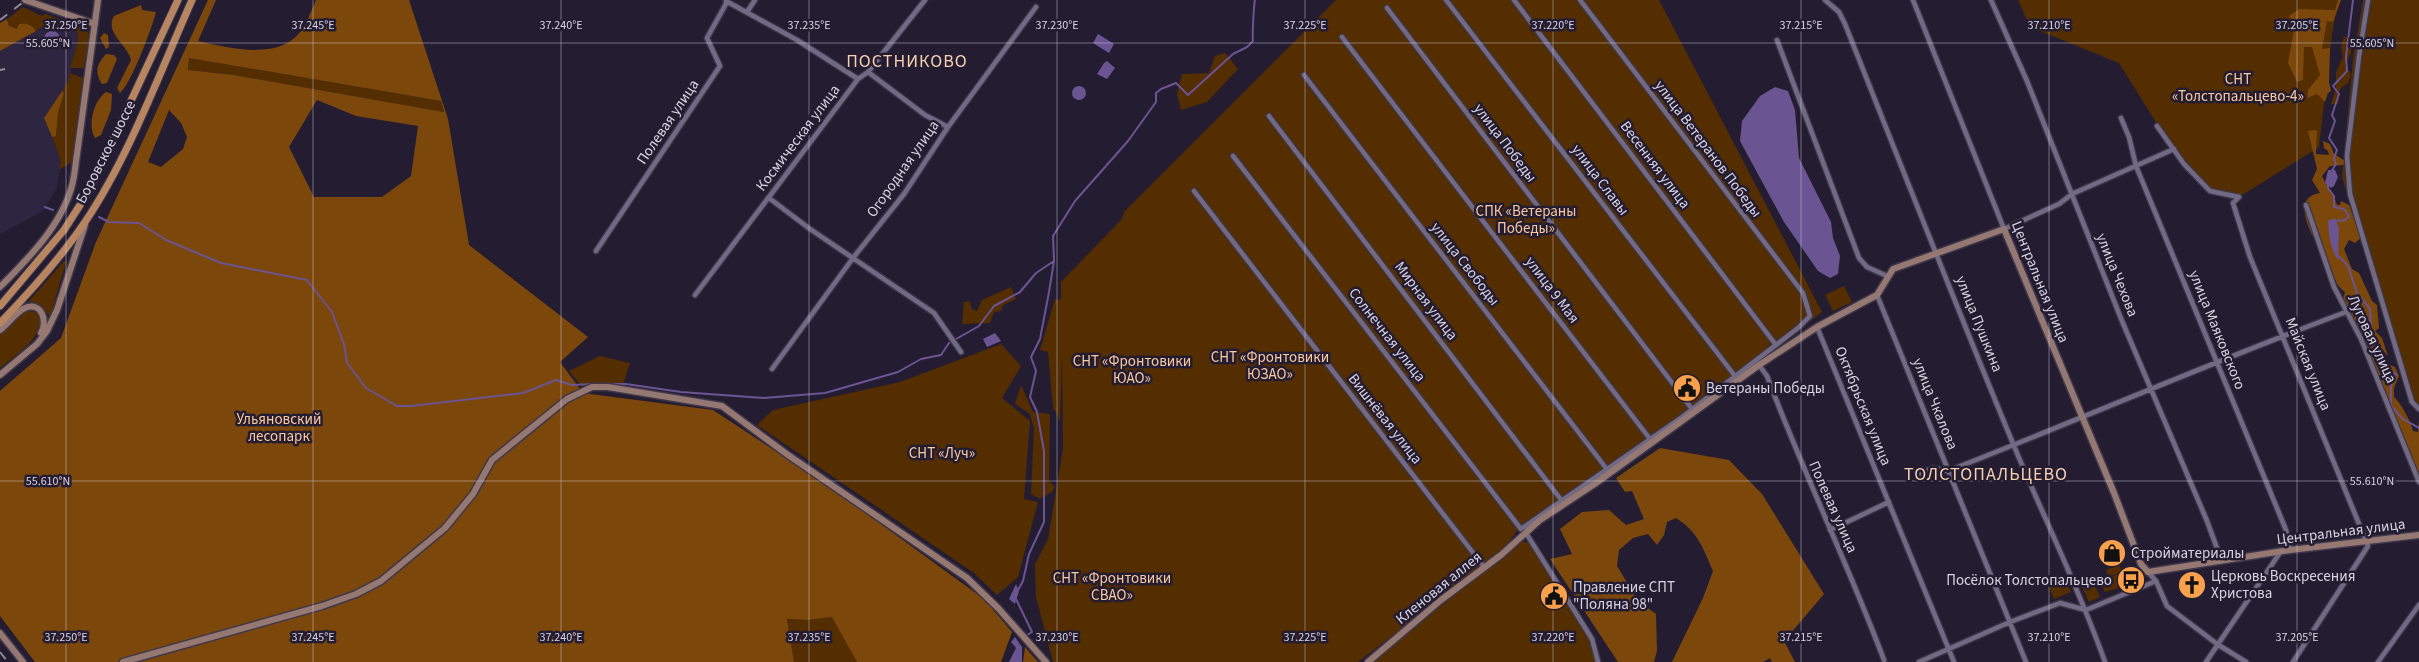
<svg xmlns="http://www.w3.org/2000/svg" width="2419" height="662" font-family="'Source Sans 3',sans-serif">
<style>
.built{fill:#2e2541}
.green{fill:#542d01}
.forest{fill:#7c470b;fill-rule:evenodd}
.water{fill:#6a5492}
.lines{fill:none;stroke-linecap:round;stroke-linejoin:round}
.stream{stroke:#6a5492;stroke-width:2}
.street-casing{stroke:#3e384a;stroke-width:7}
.secondary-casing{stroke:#3e384a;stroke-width:9}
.primary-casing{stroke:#3e384a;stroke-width:9}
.street{stroke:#726a83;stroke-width:4.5}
.secondary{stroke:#957872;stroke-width:6}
.primary{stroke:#b88561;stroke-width:7}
.rail{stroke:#8f899a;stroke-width:2;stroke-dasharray:9 9;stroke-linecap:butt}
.ticks{fill:none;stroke:#d8d3e2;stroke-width:1;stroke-opacity:0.45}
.labels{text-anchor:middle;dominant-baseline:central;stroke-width:5;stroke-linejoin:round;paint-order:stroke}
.park-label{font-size:15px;fill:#f9c99f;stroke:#241d32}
.street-label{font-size:15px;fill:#d8d3e2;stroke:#241d32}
.poi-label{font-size:15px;fill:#d8d3e2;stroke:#241d32;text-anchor:start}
.quarter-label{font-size:18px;letter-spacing:1px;fill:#f6d1b1;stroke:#241d32}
.ticks-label{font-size:12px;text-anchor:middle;fill:#d8d3e2;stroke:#241d32;stroke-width:5;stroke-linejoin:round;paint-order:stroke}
</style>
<rect width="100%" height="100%" fill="#241d32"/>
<path class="built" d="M42 27 77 28 78 41 69 79 44 118 61 161 57 187 43 211 0 234V51Z"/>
<path class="green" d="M1336 0H1659L1822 312 1707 400 1518 529 1503 551 1358 662H1053L1036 597 1035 564 1048 539 1063 449 1062 354 1060 421 1053 407 1048 352 1040 350 1055 299 1061 300V282L1122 219 1124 212Z
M2018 0H2338L2332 34 2319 147 2239 197H2224L2209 192 2174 151 2119 63 2030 27Z
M2363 0H2419V411L2410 404 2342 177 2353 59Z
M23 7 42 16 45 14 87 29 89 35 84 68H70L78 41 77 28 42 27 36 31 29 24H24L17 30 9 26 7 19Z
M2344 36 2352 40 2351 53 2345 65 2351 74 2348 83 2340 89 2338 104H2331L2336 88V72L2343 57 2341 47Z
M1225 53 1238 69 1207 102 1181 110 1177 94 1182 74 1209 73 1215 56Z
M189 58 441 101 444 112 234 75 188 70Z
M70 73 83 78 72 162 59 170 61 161 52 137 56 136 58 113 64 93 62 91 69 79Z
M64 261 66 262 50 317 44 309 29 301Z
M1844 286 1852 302 1833 311 1825 295Z
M1011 287 1016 299 1003 305 1001 311 994 312 990 323 962 324 964 302 969 301 972 309 977 311 982 300Z
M32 311 39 314 42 320C37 342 16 355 0 368V334L23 312Z
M1001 344 1021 366 1002 398 1030 421 1024 499 1038 502 1018 577 997 595 974 573 757 425 773 410 900 382Z
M600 356 630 363 623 385 582 387 569 371Z
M1021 385 1033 412 1050 414 1049 481 1055 487 1052 492 1040 499 1031 494 1034 429 1030 414 1015 404Z
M1521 541 1530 543 1588 634 1597 662H1372Z
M2119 564 2122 572 2109 577 2106 570Z
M2121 573 2124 575 2128 584 2126 586 2104 592 2102 581Z
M2065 578 2071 592 2054 599 2048 585Z
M2093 582 2100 597 2089 602 2082 587Z
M833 617 857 662H794L787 619 808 620Z"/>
<path class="forest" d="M208 0H216L198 41C229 48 282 62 303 28 308 20 312 9 316 0H409L448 119 469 245 588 337 560 362 583 393 713 410 827 485 984 599 1012 632 1001 662H857L832 617 808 620 787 619 794 662H35L0 616V391L61 338 96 242ZM189 58 441 101 444 112 234 75 188 70ZM317 100 356 116 418 126 411 176 382 197H314L289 147ZM169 110 181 123 187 137 183 149 161 167 148 162Z
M2338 0H2341L2333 22 2327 21 2322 49 2330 48 2329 82 2331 91 2328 93 2325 102 2317 94 2307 98 2308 90 2320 75 2312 47H2304L2303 80 2297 82 2288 63 2295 25 2289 16 2299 9 2335 10Z
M141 5 142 10 156 12C152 28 131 84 120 93L117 88 131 60C128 45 104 33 114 16Z
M7 19 9 26 17 29 19 24C27 23 31 24 36 31L0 51V23Z
M104 33 108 35 109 47 106 49 100 38Z
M106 54 114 55 117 59 107 83 102 84C94 72 97 64 106 54Z
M62 91 64 93 58 113 56 136 52 137 44 118Z
M106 92 112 94 111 110 101 135 95 138C87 125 94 100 106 92Z
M2317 130 2316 154 2329 155 2328 151 2324 148 2323 141 2330 144 2334 154 2345 161 2343 165 2330 166 2322 176C2327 187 2333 193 2337 205H2340L2341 201 2349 205 2361 238 2355 243 2349 240 2344 249 2352 269 2359 273 2372 301 2377 305 2379 328 2375 331 2382 338 2388 356 2378 345V355L2389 365 2395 367 2399 376 2394 388V397C2401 403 2411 422 2413 431L2418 432 2419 420V481L2400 440 2397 421 2384 403 2378 376 2342 303 2345 292C2333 284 2335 273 2328 262 2319 247 2285 198 2320 193L2312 180 2317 169 2308 131Z
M1660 448 1729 460 1762 494 1824 594 1784 641 1795 662H1772L1770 658 1763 662H1672L1703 598 1713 571C1703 548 1698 532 1676 518L1667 522 1664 535 1657 545 1648 534 1633 538 1619 550 1617 566 1638 601 1656 614 1657 651 1654 662H1618L1550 559 1572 554 1560 529 1582 512 1609 510 1626 525 1644 519 1632 491 1625 492 1616 478Z
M1025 647 1038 662H1023Z"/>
<path class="water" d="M44 39a8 8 0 1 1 16 0a8 8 0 1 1-16 0Z
M1098 34 1114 44 1109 53 1093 43Z
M1107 61 1115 68 1107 79 1097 74 1104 63Z
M1072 93a7 7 0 1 1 14 0a7 7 0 1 1-14 0Z
M1775 87 1788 91 1795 110 1799 158 1831 222 1833 238 1840 256 1838 274 1830 278 1818 271 1784 222 1740 141 1742 121 1760 96Z
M2328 170H2335L2338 177 2334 186 2331 188 2325 183Z
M2335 218 2339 229 2338 260C2330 248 2329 235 2328 221Z
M995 333 1001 341 987 347 983 339Z
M1016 584 1019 591 1015 604 1009 599Z
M1015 637 1022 647V662H1009L1016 648 1011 642Z"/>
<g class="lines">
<path class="stream" d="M2331 172 2336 164 2334 158 2337 150 2329 138 2335 121 2332 115 2339 94 2333 86 2347 71 2346 57 2353 0
M2328 184V188L2334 196V207L2344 209 2349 216 2345 220 2335 221
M45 207 53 210
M99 217 109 222 139 223 166 240 221 263 307 280 332 312 344 344 347 363 366 388 397 406H411L523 393 556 380 572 385 592 384
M2337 254 2348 266 2357 293 2370 309 2372 339 2383 370 2396 374 2391 386V406L2403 419 2419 428
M599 384H626L681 392 764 398 825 393 898 372 921 359 941 355 949 343 979 326 994 306 1020 292 1036 273 1054 261
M1018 590 1023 581 1029 554 1044 522V451L1037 412 1030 397 1036 371 1031 357 1040 339 1049 292 1054 261 1053 236 1075 201 1128 141 1156 102V93L1161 89 1176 83 1188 95 1233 54 1247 47 1253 41C1252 36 1254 3 1255 0
M1016 599 1032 632 1027 635"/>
<defs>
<path id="street" d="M1446 0 1735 376
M1514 0 1776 345
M1825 0 1839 12 1845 24C1901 165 1956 306 2014 446 2044 518 2079 588 2105 662
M1913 0 2004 229 2059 204 2072 194 2174 149
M1991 0 2027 81 2122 321 2207 521 2221 559
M2368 0 2359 56 2347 156 2350 194 2412 402 2419 409
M726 1 797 40 858 79
M1387 8 1692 409
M747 12 755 0
M1342 37 1650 439
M1777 40 1859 258 1867 267 1887 276
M868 72 925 115 948 127
M1304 75 1606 468
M1269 116 1562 501
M2121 118 2129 137 2136 166 2286 530 2290 550
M2157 126 2184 164 2210 191 2239 197
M1233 156 1521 529 1682 417 1798 328 1810 316 1803 293 1580 0
M1194 191 1484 567
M2239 197 2233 203 2250 257 2368 546 2293 662
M769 198 810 229 934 313 961 352
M2306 205 2334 287 2361 339 2419 482
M596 251 720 66 707 38 727 2
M695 295 858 79 868 72 925 0
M1877 295 2026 662
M1817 327 1954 662
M1759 365 1767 376C1803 472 1848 564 1884 660
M772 369 853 258 904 194 948 127 1036 7
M1919 474 1933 468 1948 471C2081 419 2212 362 2346 312
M1830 530 1889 502
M1526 533 1592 639 1598 662
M2148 572 2156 581 2167 606 2217 644 2246 662
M1919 662 2010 622 2060 603 2086 610 2156 581
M2206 662 2281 551
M2378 662 2419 605"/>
<path id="secondary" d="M25 0 95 24
M0 287C30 257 67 220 74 176L98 0
M0 330C8 324 16 312 25 308 42 301 48 322 41 333
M0 375 37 344 47 331 57 310 85 225
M0 633 23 662
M123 662 322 606 356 594 381 581 445 528 473 494 492 460 567 399 592 387H608L722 406 788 455 967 578 998 608 1046 662
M1368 662 1441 600 1501 555 1540 520 1596 483 1759 365 1817 327 1877 295 1893 269 2004 229 2114 493 2141 564 2148 572 2290 550 2419 535"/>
<path id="primary" d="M0 306 64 230 89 191 178 0
M0 323C31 291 60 259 85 222 129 157 160 72 192 0"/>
</defs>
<use href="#street" class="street-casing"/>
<use href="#secondary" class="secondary-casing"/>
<use href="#primary" class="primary-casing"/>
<use href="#street" class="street"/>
<use href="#secondary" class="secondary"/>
<use href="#primary" class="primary"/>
<path class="rail" d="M0 20 26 0
M0 70 5 69
M0 652 8 662"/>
</g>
<path class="ticks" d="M66 0V662M313 0V662M561 0V662M809 0V662M1057 0V662M1305 0V662M1553 0V662M1801 0V662M2049 0V662M2297 0V662M0 43H2419M0 481H2419"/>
<defs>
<symbol id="civic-disc" viewBox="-11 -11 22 22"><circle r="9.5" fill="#f8a04b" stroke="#241d32"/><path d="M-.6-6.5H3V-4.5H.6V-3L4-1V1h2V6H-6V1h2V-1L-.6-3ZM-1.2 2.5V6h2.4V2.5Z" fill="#111"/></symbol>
<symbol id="shop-disc" viewBox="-11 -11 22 22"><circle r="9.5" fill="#f8a04b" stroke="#241d32"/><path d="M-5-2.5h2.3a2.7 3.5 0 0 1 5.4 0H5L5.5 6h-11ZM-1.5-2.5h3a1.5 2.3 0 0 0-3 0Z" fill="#111"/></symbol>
<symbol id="bus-disc" viewBox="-11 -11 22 22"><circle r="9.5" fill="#f8a04b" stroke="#241d32"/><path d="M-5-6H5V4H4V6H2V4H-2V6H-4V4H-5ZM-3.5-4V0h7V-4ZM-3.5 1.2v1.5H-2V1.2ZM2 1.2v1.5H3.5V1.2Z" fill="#111"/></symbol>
<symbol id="church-disc" viewBox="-11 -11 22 22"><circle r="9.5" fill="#f8a04b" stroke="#241d32"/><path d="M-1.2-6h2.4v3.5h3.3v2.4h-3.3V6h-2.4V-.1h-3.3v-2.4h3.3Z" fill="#111"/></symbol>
</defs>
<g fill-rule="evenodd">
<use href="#civic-disc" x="1671" y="372" width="32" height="32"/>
<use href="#shop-disc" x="2096" y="537" width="32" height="32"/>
<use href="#bus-disc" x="2115" y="564" width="32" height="32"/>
<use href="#church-disc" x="2176" y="569" width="32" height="32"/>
<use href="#civic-disc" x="1538" y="580" width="32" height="32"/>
</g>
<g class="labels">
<g class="park-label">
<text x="2238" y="79">СНТ<tspan x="2238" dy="17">«Толстопальцево-4»</tspan></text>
<text x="1526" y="211">СПК «Ветераны<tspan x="1526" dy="17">Победы»</tspan></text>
<text x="1270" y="357">СНТ «Фронтовики<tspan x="1270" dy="17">ЮЗАО»</tspan></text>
<text x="1132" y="361">СНТ «Фронтовики<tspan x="1132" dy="17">ЮАО»</tspan></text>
<text x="279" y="419">Ульяновский<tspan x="279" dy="17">лесопарк</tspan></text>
<text x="942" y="453">СНТ «Луч»</text>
<text x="1112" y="578">СНТ «Фронтовики<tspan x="1112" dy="17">СВАО»</tspan></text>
</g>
<g class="street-label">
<text transform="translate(668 122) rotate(-56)">Полевая улица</text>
<text transform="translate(798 138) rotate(-53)">Космическая улица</text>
<text transform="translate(1505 143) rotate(53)">улица Победы</text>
<text transform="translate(1708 149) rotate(53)">улица Ветеранов Победы</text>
<text transform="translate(106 152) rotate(-63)">Боровское шоссе</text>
<text transform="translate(1655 165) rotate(53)">Весенняя улица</text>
<text transform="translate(903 169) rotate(-55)">Огородная улица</text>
<text transform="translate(1600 180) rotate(53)">улица Славы</text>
<text transform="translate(1465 264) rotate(52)">улица Свободы</text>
<text transform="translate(2117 275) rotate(68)">улица Чехова</text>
<text transform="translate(2040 282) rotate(68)">Центральная улица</text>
<text transform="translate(1552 290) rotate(53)">улица 9 Мая</text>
<text transform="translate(1426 301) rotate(53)">Мирная улица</text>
<text transform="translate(1979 324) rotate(68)">улица Пушкина</text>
<text transform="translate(2217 330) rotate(68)">улица Маяковского</text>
<text transform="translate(1387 335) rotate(52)">Солнечная улица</text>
<text transform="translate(2372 339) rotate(65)">Луговая улица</text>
<text transform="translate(2308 364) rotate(68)">Майская улица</text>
<text transform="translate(1935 404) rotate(68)">улица Чкалова</text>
<text transform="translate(1863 406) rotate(68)">Октябрьская улица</text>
<text transform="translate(1385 419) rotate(52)">Вишнёвая улица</text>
<text transform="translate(1833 507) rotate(66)">Полевая улица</text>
<text transform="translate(2341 532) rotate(-7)">Центральная улица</text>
<text transform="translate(1439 588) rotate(-39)">Кленовая аллея</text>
</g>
<g class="poi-label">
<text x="1706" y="388">Ветераны Победы</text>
<text x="2131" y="553">Стройматериалы</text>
<text x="2211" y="576">Церковь Воскресения<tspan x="2211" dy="17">Христова</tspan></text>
<text x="2112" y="580" text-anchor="end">Посёлок Толстопальцево</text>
<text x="1573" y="587">Правление СПТ<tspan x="1573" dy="17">"Поляна 98"</tspan></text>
</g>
<g class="quarter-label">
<text x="907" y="61">ПОСТНИКОВО</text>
<text x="1986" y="474">ТОЛСТОПАЛЬЦЕВО</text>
</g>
</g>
<g class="ticks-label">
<text x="66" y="29">37.250°E</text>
<text x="313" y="29">37.245°E</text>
<text x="561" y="29">37.240°E</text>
<text x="809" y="29">37.235°E</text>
<text x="1057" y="29">37.230°E</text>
<text x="1305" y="29">37.225°E</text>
<text x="1553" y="29">37.220°E</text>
<text x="1801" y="29">37.215°E</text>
<text x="2049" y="29">37.210°E</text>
<text x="2297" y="29">37.205°E</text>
<text x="2372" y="47">55.605°N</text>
<text x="48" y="47">55.605°N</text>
<text x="2372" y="485">55.610°N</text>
<text x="48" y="485">55.610°N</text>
<text x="66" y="641">37.250°E</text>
<text x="313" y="641">37.245°E</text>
<text x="561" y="641">37.240°E</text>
<text x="809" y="641">37.235°E</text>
<text x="1057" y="641">37.230°E</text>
<text x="1305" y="641">37.225°E</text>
<text x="1553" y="641">37.220°E</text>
<text x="1801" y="641">37.215°E</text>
<text x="2049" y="641">37.210°E</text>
<text x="2297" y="641">37.205°E</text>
</g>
</svg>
